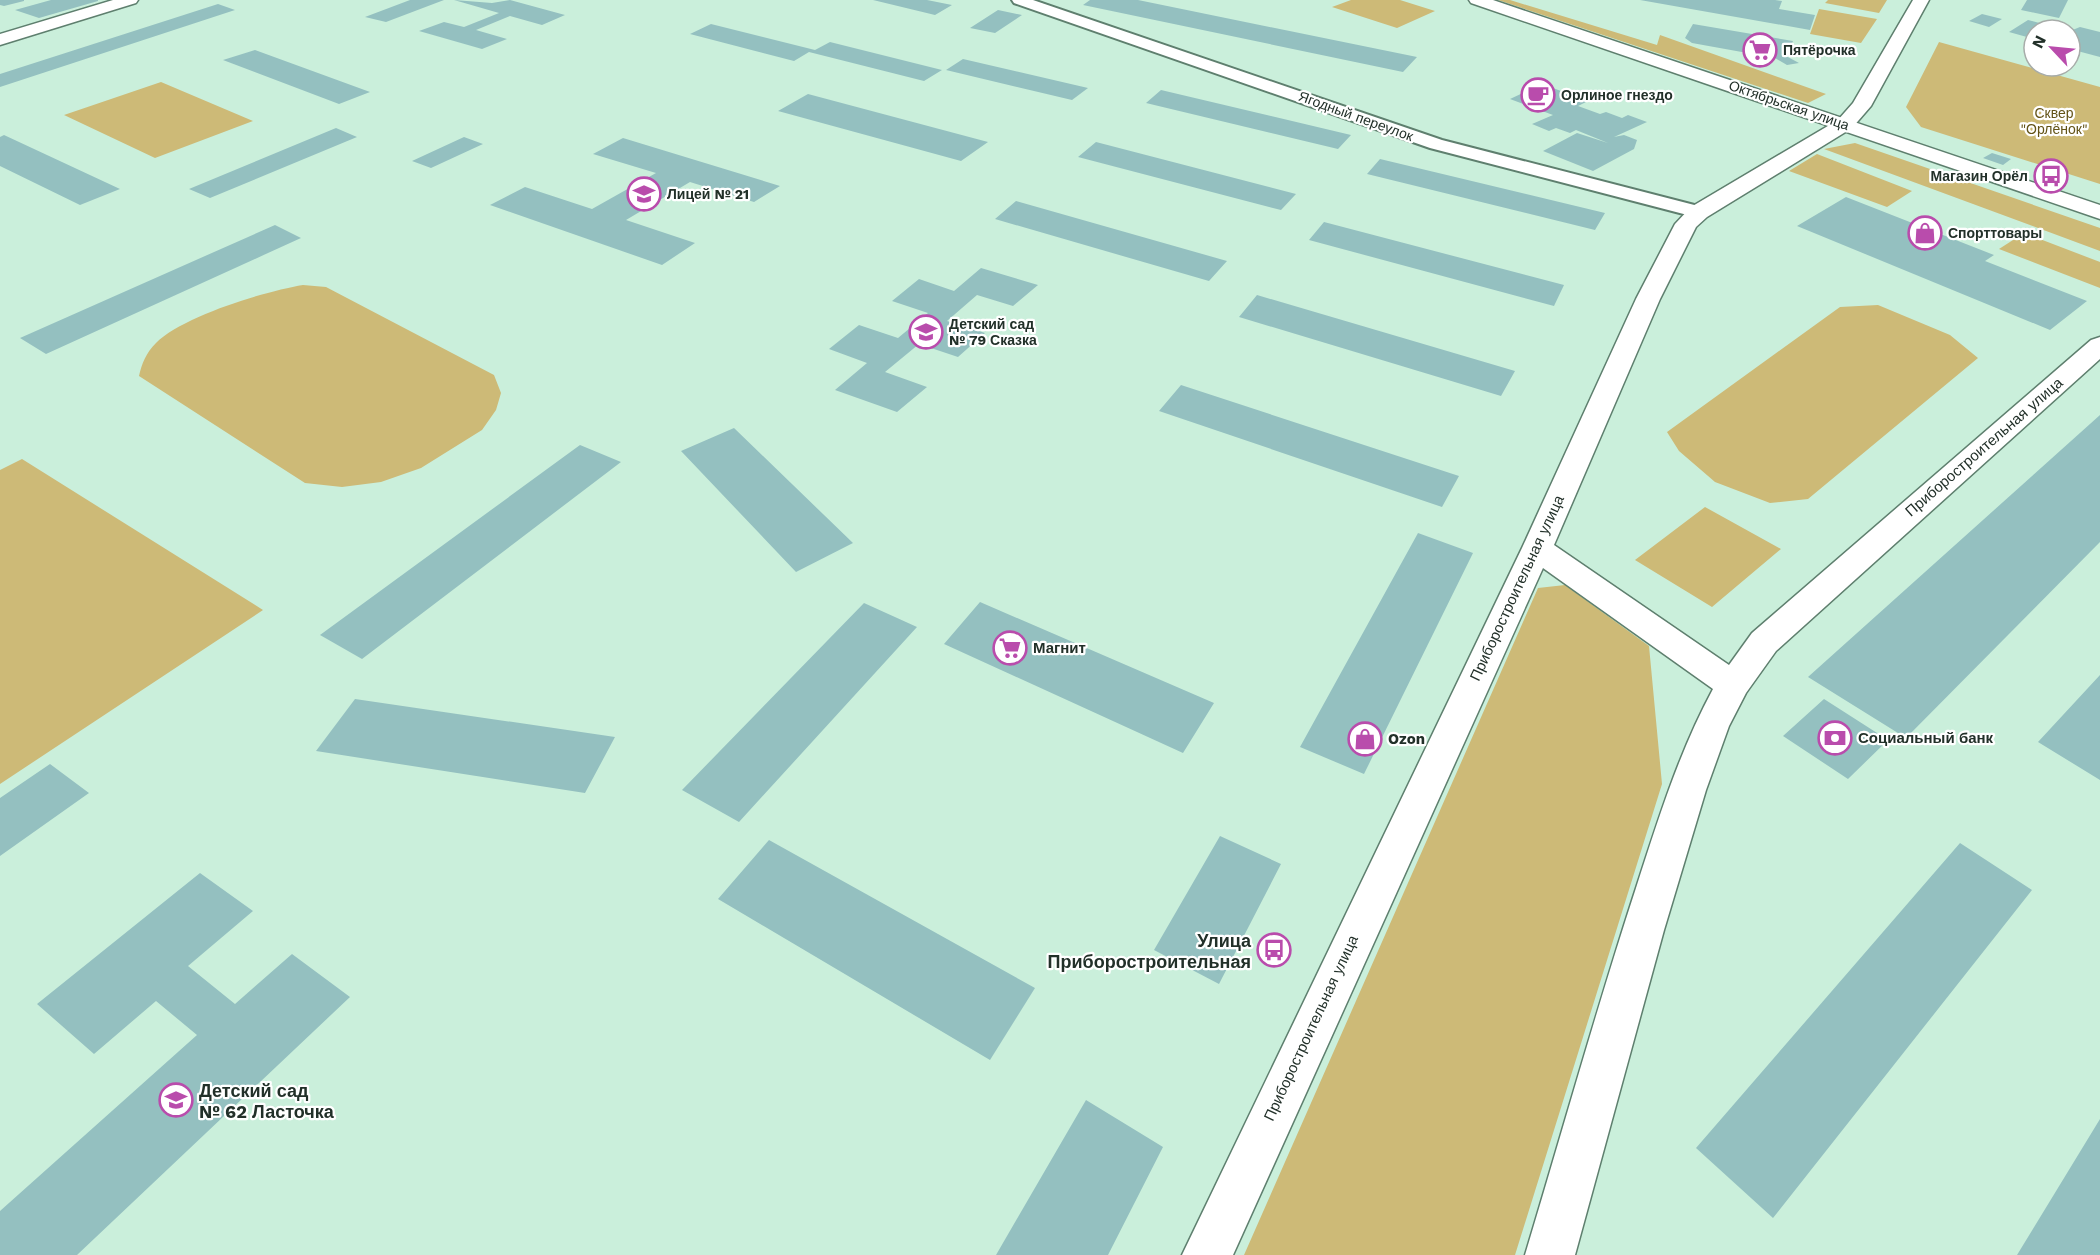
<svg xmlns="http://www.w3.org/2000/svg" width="2100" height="1255" font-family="'Work Sans',sans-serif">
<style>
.green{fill:#cdba77}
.building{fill:#94c0c0}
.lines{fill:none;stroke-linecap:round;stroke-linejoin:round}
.street-casing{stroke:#5e7f6e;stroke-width:4}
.secondary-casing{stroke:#5e7f6e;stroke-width:3}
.primary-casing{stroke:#5e7f6e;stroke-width:3}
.street{fill:#fff;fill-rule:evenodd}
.secondary{fill:#fff;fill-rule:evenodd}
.primary{fill:#fff;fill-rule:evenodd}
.labels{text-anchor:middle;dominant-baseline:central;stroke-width:4.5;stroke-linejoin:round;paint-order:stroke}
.far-poi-label{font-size:14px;font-weight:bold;fill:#223029;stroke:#fff;text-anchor:start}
.far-street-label{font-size:14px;fill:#223029;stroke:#fff}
.far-park-label{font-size:14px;fill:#635317;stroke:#fff}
.street-label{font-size:15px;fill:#223029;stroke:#fff}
.poi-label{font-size:15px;font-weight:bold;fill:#223029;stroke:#fff;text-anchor:start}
.near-poi-label{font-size:18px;font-weight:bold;fill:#223029;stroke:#fff;text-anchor:end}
</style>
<rect width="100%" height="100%" fill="#caefdb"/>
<path class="green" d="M1351 0H1400L1435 11 1397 28 1332 7Z
M1498 0H1510L1657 45 1660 35 1826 94 1808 103Z
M1828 0H1887L1879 13 1825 3Z
M1819 9 1877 19 1861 43 1810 34Z
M1939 42 2100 87V184L1921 127 1906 107Z
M161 82 253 121 155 158 64 115Z
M1855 143 2100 228V251L1824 149Z
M1817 154 1912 191 1887 207 1789 171Z
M2024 233 2100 262V288L1999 249Z
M303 285 326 287 494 375 501 393 496 410 482 430 421 468 381 482 342 487 305 483 139 376C142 363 146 353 156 343 183 316 266 291 303 285Z
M1878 305 1950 335 1978 358 1808 499 1770 503 1715 482 1679 451 1667 432 1840 307Z
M22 459 263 610 0 784V470Z
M1705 507 1781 549 1712 607 1635 560Z
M1565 585 1649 646 1662 784 1515 1255H1244L1538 588Z"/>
<path class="building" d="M0 0H24V1L4 6 0 5Z
M51 0H98V1L39 18 15 10Z
M410 0H444L386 22 365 17Z
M454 0 492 3 510 0 565 15 542 25 510 16 476 30 507 39 482 49 419 31 444 22 464 27 499 13Z
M873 0H927L952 5 935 15Z
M1090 0H1138L1417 57 1403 72 1083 5Z
M1640 0H1775L1782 1 1779 9 1815 15 1810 30Z
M2027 0H2068L2059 18 2021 10Z
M218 4 235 10 0 87V74Z
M998 10 1022 15 995 33 970 28Z
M1982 14 2002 19 1989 27 1969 21Z
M2028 20 2062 29V30H2034V39L2009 32Z
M711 24 815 50 830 42 942 70 924 81 809 52 794 61 690 34Z
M1693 24 1793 41 1786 56 1799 63 1787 65 1775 58 1692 43 1685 38Z
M2080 27 2100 32V57L2070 49V31Z
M255 50 370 92 339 104 223 60Z
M963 59 1088 88 1072 100 946 70Z
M1542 84 1588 101 1578 106 1600 114 1606 112 1622 118 1628 115 1647 122 1614 137 1624 135 1637 140 1634 149 1593 171 1543 151 1577 133 1608 143 1576 130 1570 133 1556 128 1549 131 1532 124 1553 115 1510 99Z
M1161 90 1351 135 1338 149 1146 103Z
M808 94 988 142 961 161 778 111Z
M336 128 357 137 210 198 189 189Z
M4 135 120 189 80 205 0 166V137Z
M464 137 483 144 431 168 412 161Z
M623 138 780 186 754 202 690 182 626 220 695 243 662 265 490 205 525 187 592 209 656 173 593 154Z
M1096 142 1296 194 1281 210 1078 157Z
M1992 153 2011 159 2003 165 1983 158Z
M1380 159 1605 213 1595 230 1367 174Z
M1846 197 1994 255 1985 261 2087 301 2050 330 1797 226Z
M1016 201 1227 261 1209 281 995 219Z
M1324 222 1564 285 1554 306 1309 240Z
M275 225 301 238 46 354 20 338Z
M981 268 1038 285 1013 306 977 295 947 321 985 333 958 357 919 344 885 372 927 387 897 412 835 390 867 363 829 349 859 325 898 338 928 313 892 301 919 279 954 291Z
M1257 295 1515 371 1501 396 1239 317Z
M1181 385 1459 476 1442 507 1159 411Z
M2100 415V542L1906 738 1808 677Z
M734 428 853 543 796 572 681 451Z
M580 445 621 462 362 659 320 635Z
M1418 533 1473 553 1364 774 1300 747Z
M980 602 1214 703 1183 753 944 644Z
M864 603 917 627 739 822 682 790Z
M2100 675V780L2038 742Z
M355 699 615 737 585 793 316 751Z
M1824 699 1888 740 1848 779 1783 736Z
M50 764 89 793 0 856V798Z
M1220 836 1281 864 1219 984 1154 950Z
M769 840 1035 988 990 1060 718 899Z
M1960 843 2032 890 1773 1218 1696 1148Z
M200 873 253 911 188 966 235 1004 292 954 350 997 77 1255H0V1211L197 1035 156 1001 94 1054 37 1004Z
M1086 1100 1163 1147 1108 1255H996Z
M2100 1119V1255H2017Z"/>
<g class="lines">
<defs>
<path id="street" d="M1012 0H1033L1442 140 1706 208 1708 212 1699 218 1430 148 1014 3Z"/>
<path id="secondary" d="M113 0H138L136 3 0 45V34Z
M1913 0H1929L1871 106 1852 128 1707 217 1696 227 1660 299 1554 545 1729 665 1752 633 2091 340 2100 337V359L1776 651 1746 693 1729 726 1706 790 1664 930 1575 1255H1525C1562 1133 1596 1010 1636 888 1658 820 1679 752 1713 689L1543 568 1233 1255H1182L1522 548 1636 299 1675 224 1691 207 1838 120 1853 103Z"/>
<path id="primary" d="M1469 0H1493L2100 205V219L1471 3Z"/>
</defs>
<use href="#street" class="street-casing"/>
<use href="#secondary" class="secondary-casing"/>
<use href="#primary" class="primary-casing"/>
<use href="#street" class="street"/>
<use href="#secondary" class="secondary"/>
<use href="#primary" class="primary"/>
</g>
<defs>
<symbol id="supermarket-ring" viewBox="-11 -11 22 22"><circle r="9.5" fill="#fff" stroke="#b94cac" stroke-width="1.5"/><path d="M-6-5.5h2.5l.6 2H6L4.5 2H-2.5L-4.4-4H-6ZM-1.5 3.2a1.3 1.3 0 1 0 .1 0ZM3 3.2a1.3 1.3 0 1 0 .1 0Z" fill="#b94cac"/></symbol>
<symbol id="cafe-ring" viewBox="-11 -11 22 22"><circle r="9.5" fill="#fff" stroke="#b94cac" stroke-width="1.5"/><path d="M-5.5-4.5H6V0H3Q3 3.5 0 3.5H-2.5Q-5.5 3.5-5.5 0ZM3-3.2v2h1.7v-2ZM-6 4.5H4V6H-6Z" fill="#b94cac"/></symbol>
<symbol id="bus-ring" viewBox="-11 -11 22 22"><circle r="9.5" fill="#fff" stroke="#b94cac" stroke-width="1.5"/><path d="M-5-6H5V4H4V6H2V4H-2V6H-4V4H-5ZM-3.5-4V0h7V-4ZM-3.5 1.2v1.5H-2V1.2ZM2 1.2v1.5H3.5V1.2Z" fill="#b94cac"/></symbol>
<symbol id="school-ring" viewBox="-11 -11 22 22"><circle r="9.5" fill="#fff" stroke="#b94cac" stroke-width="1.5"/><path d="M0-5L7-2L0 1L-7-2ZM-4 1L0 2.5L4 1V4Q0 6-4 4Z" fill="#b94cac"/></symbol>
<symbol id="shop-ring" viewBox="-11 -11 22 22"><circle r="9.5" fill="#fff" stroke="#b94cac" stroke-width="1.5"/><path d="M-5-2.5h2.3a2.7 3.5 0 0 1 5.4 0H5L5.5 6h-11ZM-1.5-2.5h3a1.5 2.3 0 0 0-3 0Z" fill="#b94cac"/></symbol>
<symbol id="bank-ring" viewBox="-11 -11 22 22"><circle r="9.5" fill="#fff" stroke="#b94cac" stroke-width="1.5"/><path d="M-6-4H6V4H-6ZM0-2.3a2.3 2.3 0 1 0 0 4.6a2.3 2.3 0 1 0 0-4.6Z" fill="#b94cac"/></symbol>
</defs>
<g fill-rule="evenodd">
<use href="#supermarket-ring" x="1741" y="31" width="38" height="38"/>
<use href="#cafe-ring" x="1519" y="76" width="38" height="38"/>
<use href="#bus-ring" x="2032" y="157" width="38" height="38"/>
<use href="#school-ring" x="625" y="175" width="38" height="38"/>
<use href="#shop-ring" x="1906" y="214" width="38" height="38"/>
<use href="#school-ring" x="907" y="313" width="38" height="38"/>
<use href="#supermarket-ring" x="991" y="629" width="38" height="38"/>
<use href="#bank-ring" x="1816" y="719" width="38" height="38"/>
<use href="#shop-ring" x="1346" y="720" width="38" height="38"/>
<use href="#bus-ring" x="1255" y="931" width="38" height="38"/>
<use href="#school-ring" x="157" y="1081" width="38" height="38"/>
</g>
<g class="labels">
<g class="far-poi-label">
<text x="1783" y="50">Пятёрочка</text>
<text x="1561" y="95">Орлиное гнездо</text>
<text x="2028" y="176" text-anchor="end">Магазин Орёл</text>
<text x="667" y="194">Лицей № 21</text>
<text x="1948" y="233">Спорттовары</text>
<text x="949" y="324">Детский сад<tspan x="949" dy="16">№ 79 Сказка</tspan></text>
</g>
<g class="far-street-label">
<text transform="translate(1789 105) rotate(19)">Октябрьская улица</text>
<text transform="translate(1356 116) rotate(20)">Ягодный переулок</text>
</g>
<g class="far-park-label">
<text x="2054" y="113">Сквер<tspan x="2054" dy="16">"Орлёнок"</tspan></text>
</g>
<g class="street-label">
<text transform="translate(1984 447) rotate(-41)">Приборостроительная улица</text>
<text transform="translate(1517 588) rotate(-65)">Приборостроительная улица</text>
<text transform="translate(1311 1028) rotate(-65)">Приборостроительная улица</text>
</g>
<g class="poi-label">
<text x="1033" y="648">Магнит</text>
<text x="1858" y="738">Социальный банк</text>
<text x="1388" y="739">Ozon</text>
</g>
<g class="near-poi-label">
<text x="1251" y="940">Улица<tspan x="1251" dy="21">Приборостроительная</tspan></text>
<text x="199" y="1090" text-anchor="start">Детский сад<tspan x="199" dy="21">№ 62 Ласточка</tspan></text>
</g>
</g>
<g transform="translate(2052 48) rotate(296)"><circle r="28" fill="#ffffff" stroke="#a7aca9" stroke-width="1.5"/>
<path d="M0-4.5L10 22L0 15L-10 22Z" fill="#b94cac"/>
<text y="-9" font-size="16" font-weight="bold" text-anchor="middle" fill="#223029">N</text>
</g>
</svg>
